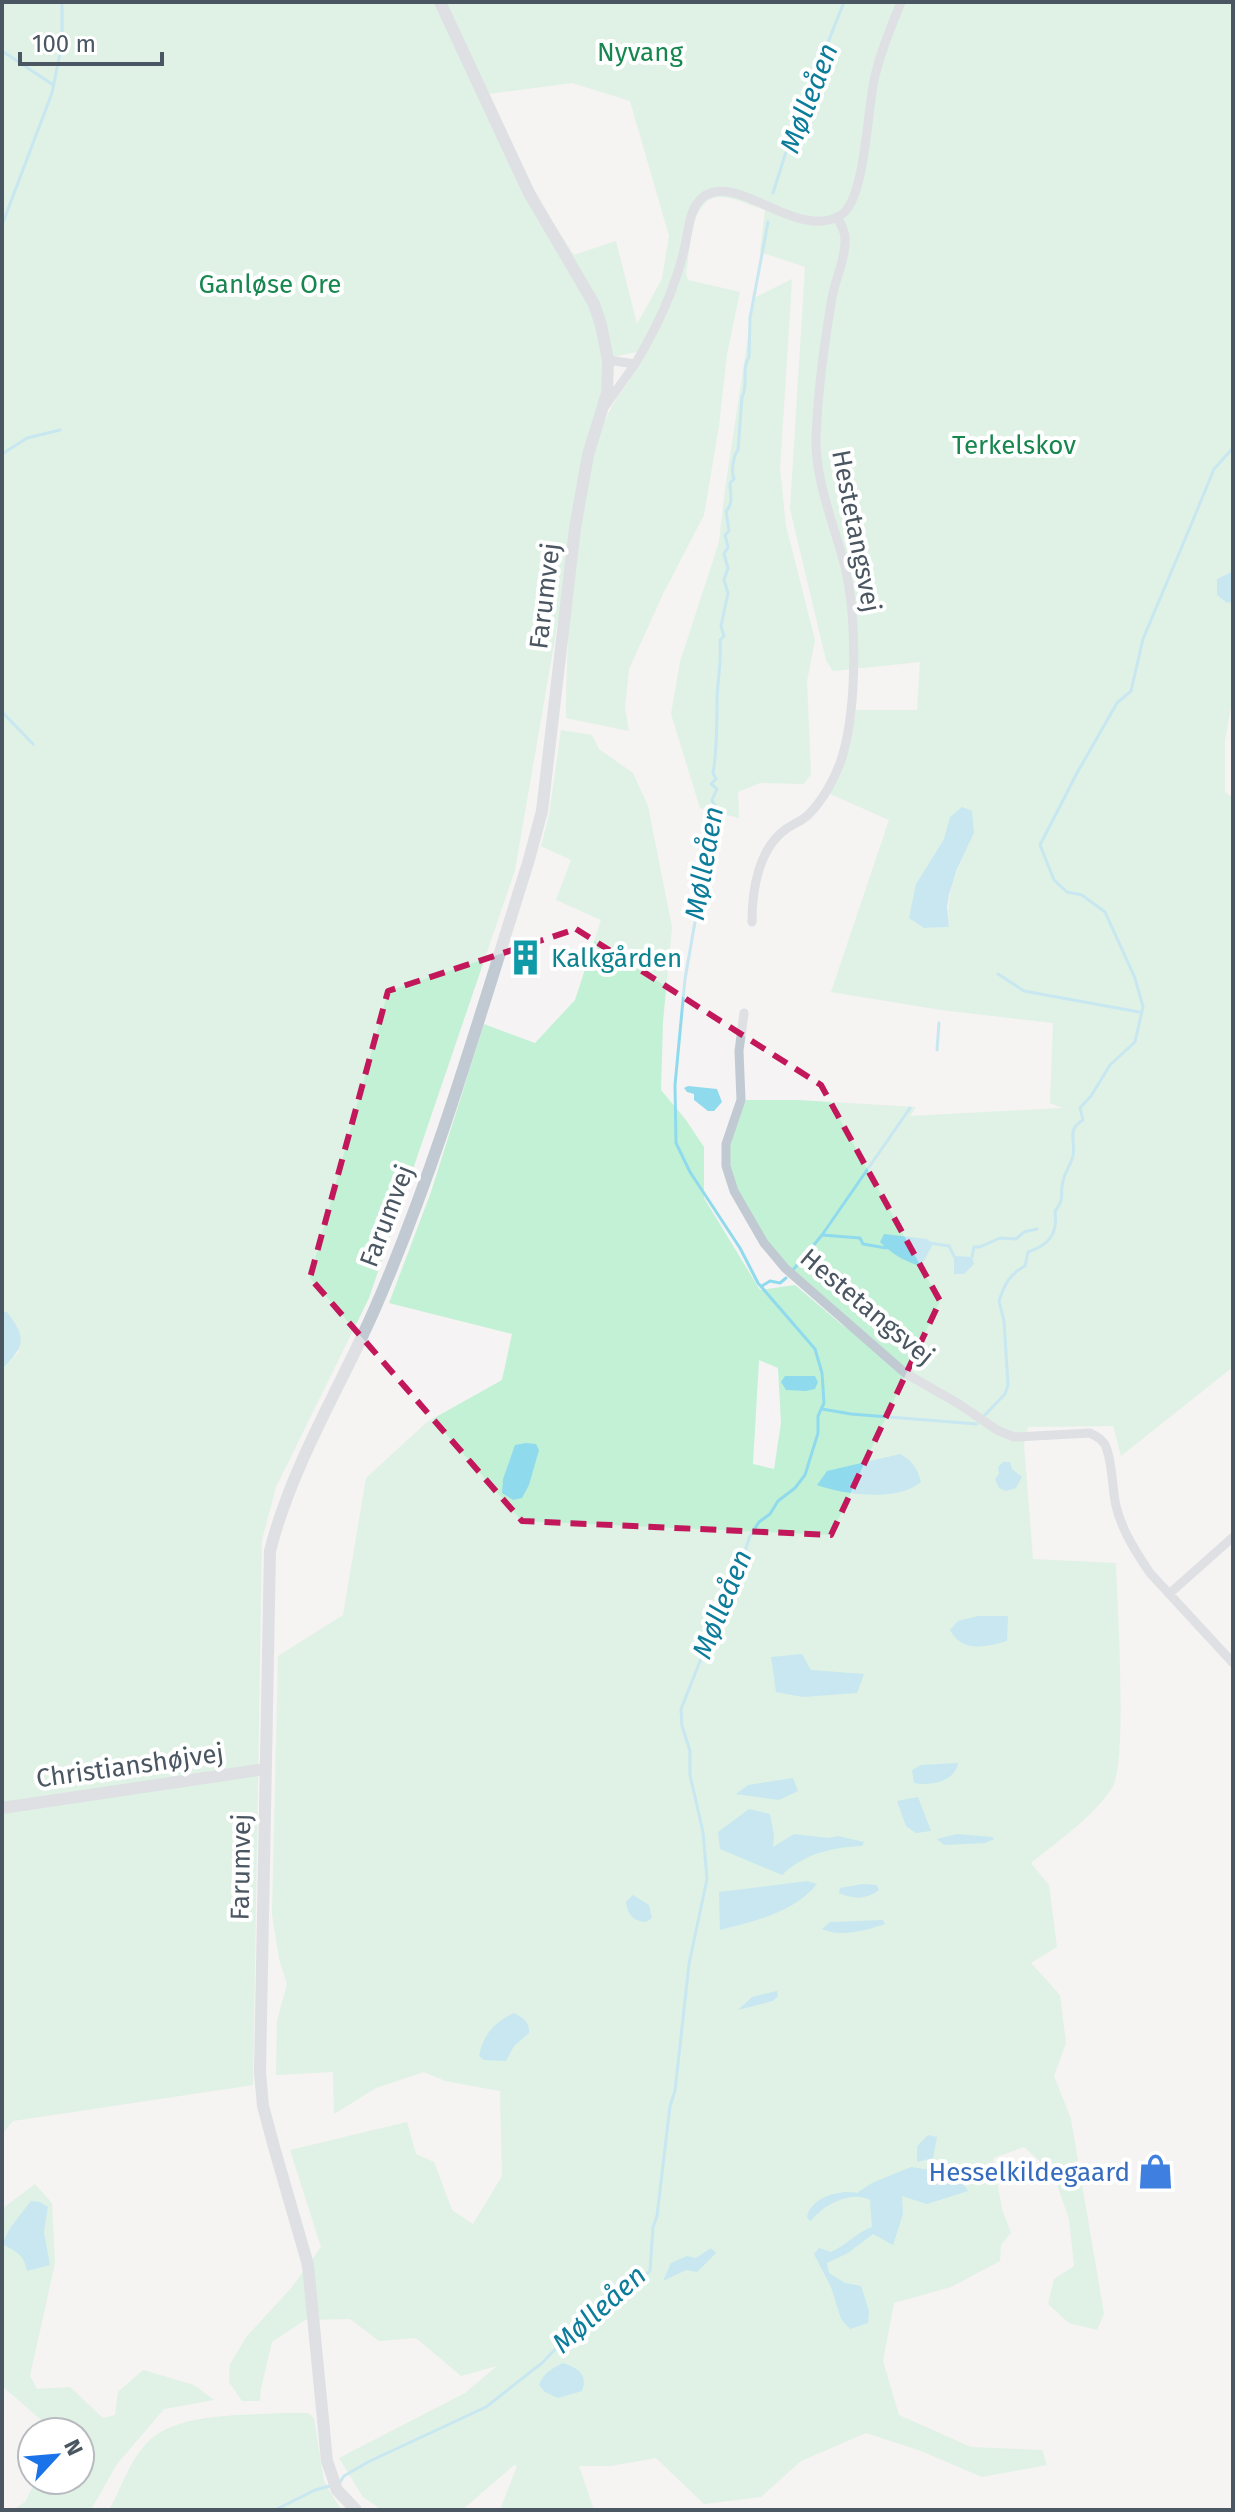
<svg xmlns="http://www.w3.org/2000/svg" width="1235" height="2512" font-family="'Fira Sans',sans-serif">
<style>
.green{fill:#c3f1d5;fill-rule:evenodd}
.water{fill:#90daee}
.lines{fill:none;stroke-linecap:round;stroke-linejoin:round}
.stream{stroke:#90daee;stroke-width:3}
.minor{stroke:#c1cad2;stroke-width:9}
.tertiary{stroke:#c1cad2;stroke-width:12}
.marked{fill:none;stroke:#c2185b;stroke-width:6;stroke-dasharray:16 10;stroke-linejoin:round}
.labels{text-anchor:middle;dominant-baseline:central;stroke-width:8;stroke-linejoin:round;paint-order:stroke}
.park-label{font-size:26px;fill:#17864f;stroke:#fff}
.street-label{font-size:26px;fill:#4a5661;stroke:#fff}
.culture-label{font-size:26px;fill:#0d838f;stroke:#fff;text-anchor:start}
.shop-label{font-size:26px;fill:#366cbe;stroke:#fff;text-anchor:end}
.water-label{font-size:28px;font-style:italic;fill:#0c7c9b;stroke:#fff}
</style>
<rect width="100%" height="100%" fill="#f5f3f3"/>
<path class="green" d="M2 2H1233V571L1217 579V595L1227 603 1233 602V695L1225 741V792L1233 798V1367L1121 1456 1113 1426 1028 1427 1024 1445 1033 1559 1116 1563C1117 1602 1128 1764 1112 1788 1091 1819 1059 1840 1031 1863L1049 1885 1057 1947 1031 1963 1060 1995 1066 2043 1054 2076 1071 2119 1104 2314 1097 2330 1069 2323 1048 2304 1054 2279 1074 2266 1069 2219 1053 2173 1024 2147 993 2158 1002 2209 1011 2233 1001 2245 1000 2261 951 2287 894 2303 883 2361 899 2415 971 2447 1042 2450 1047 2465 982 2477 921 2451 866 2433 801 2461 761 2497 704 2504 656 2458 611 2466H579L594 2510H500L517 2466 514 2465 462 2510H382L363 2497 339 2458 465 2393 497 2366 461 2376 416 2338 379 2341 350 2319 305 2320 272 2342 261 2388 260 2401H242L229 2382 230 2364 247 2336 292 2287 321 2247 290 2150 407 2122 416 2154 434 2162 452 2210 473 2224 502 2176 500 2091 445 2081 424 2072 376 2088 334 2114 333 2072 276 2075 277 2021 287 1984 279 1959 272 1914 278 1656 343 1615 366 1478 427 1422 502 1380 512 1334 389 1303 431 1192 484 1024 535 1043 575 1000 601 920 556 900 571 860 541 846 549 815 561 730 592 735 599 749 633 773 648 806 672 927 663 1022 661 1090 686 1120 704 1147V1198L760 1290 795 1285 841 1324 864 1340 868 1336C841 1310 811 1287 784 1261 764 1241 733 1193 730 1165 727 1145 734 1116 746 1100H798L916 1107 910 1116 1063 1108 1050 1103 1053 1023 941 1010 831 992 889 820 830 794 848 752 856 710H917L920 662 833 671 826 660 790 509 805 267 760 252 765 210C751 206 737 198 722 197 690 194 690 251 686 274L688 280 740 292 727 354 719 426 704 515 663 594 629 669 625 708 629 731 566 718C567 626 572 510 604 423 614 397 636 375 647 350L602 359 601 396 562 598 515 870 369 1298 276 1487 262 1540 253 2085 13 2121 2 2134V1369L19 1352 7 1312H2ZM572 83 630 101 669 236 662 279 637 324 616 241 574 255 542 206 488 94ZM974 833C959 864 945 892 949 927L924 928 916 884 944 839ZM759 1360 778 1368 781 1423 774 1469 753 1464Z
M792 279 780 469 786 526 815 640 807 681 811 774 804 784 760 783 738 792 739 818 700 808 671 714 680 662 719 542 725 489 754 298Z
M35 2184 52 2203 55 2263 30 2376 37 2389 70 2387 103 2418 115 2415 118 2392 143 2370 194 2385 214 2400 164 2409 117 2464 92 2508 13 2510 25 2502 36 2480H80V2432H55L2 2386V2245L16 2249 25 2260 49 2265 44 2232 48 2207 10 2228 2 2244V2209Z
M280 2413H308L314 2418 324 2481 341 2510H109C121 2489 128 2464 145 2445 173 2412 240 2416 280 2413Z"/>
<path class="water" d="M1233 571V602L1227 603 1217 595V579Z
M962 807 972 811 974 833 957 869 949 895 947 907 949 927 924 928 909 918 916 884 944 839 950 817Z
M688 1086 717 1089 722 1102 714 1111H708L694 1100V1094L687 1092 684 1088Z
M884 1234 927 1239 933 1244 924 1261 917 1265C902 1260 891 1253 880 1242Z
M954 1256 972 1257 974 1264 964 1274H954Z
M2 1312H7C27 1338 25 1346 2 1369Z
M785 1376H815L818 1382 815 1389 806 1391 786 1390 781 1382Z
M526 1443 536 1444 539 1450 529 1485 522 1498 513 1500 502 1493 503 1479 515 1445Z
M900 1454C913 1461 917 1468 921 1482 897 1502 845 1495 817 1485L827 1471Z
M1003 1462H1010L1012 1469 1022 1477 1016 1488 1006 1491 999 1488 995 1479 999 1474 998 1467Z
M978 1616H1008L1007 1641C985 1647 962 1653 950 1630L958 1621Z
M802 1654 811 1670 864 1674 857 1693 803 1697 776 1692 771 1657Z
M958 1763C955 1782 930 1786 914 1783L912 1770 921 1765Z
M793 1778 798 1791 779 1800 736 1794 748 1785Z
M918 1797 931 1831 916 1833 906 1826 897 1801Z
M749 1809 770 1814 774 1835 773 1847 794 1834 828 1838 838 1836 864 1842 862 1846C832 1847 804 1854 782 1875L720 1849 718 1832Z
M957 1834 992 1837 994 1839 985 1843 944 1845 937 1839Z
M807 1881 817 1884C795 1912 752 1922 720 1930L719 1892Z
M862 1884 877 1885 879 1890C866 1900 853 1899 839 1893L840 1888Z
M633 1895 649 1905 652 1918 646 1922C633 1921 628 1915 626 1902Z
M883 1920 885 1924C867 1930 840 1938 822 1929L830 1922Z
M777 1991 778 1996 773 2001 738 2010 752 1997Z
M514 2013C523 2017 530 2023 529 2033L514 2046 506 2061 484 2060 479 2056C483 2035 494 2022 514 2013Z
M928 2135 937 2137 933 2158 917 2162V2146Z
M911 2167C930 2170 959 2173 968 2191L927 2204 902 2196 903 2214 893 2245 873 2234 848 2253 827 2263 829 2273 845 2283 861 2286 869 2311 868 2323 850 2329 841 2319 831 2287 814 2254 819 2248 831 2252C847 2245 857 2232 872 2227L870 2200C851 2190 823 2205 811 2221L807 2218C809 2198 840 2189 857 2193L872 2183Z
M31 2201 40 2202 48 2207 44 2232 50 2265 27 2271C24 2254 15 2251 2 2244L10 2228Z
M711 2248 716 2253 697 2272 686 2270 663 2281 671 2263 687 2256 696 2258Z
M563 2363C578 2368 588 2374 582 2391L558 2398 545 2392 539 2385C543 2374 552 2368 563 2363Z"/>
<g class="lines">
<path class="stream" d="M2 51 52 84
M773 193 791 136 799 122 800 113 844 2
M2 225 52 93 62 43V2
M2 454 27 438 60 430
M2 712 33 744
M998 974 1024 991 1139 1012
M937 1050 939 1023
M822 1235 860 1238 863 1244 886 1248
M929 1243 949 1246 954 1256
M972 1257 974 1247H980L1000 1238 1016 1239 1024 1232 1037 1229
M793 1270 822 1235 910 1108
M762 1286 770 1281 780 1283 786 1278
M822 1409 851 1414 977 1424
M983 1417 1005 1394 1008 1385 1004 1321 999 1301C1004 1286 1009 1274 1025 1266L1028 1252C1049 1245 1058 1234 1055 1211 1066 1197 1059 1196 1063 1181 1065 1172 1071 1164 1073 1156 1076 1140 1066 1130 1083 1120L1080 1108 1091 1096 1110 1065 1135 1042 1143 1007 1135 978 1105 912 1082 895 1067 892 1054 880 1040 845 1077 773 1117 703 1131 691 1143 639 1191 525 1214 469 1233 448
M340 2482 344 2476 368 2462 486 2407 542 2363 572 2332 596 2321 599 2309 610 2304 650 2271 653 2227 657 2216 670 2106 675 2091 689 1964 707 1879 703 1832 690 1775V1751L682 1726 681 1709 722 1606 728 1582 745 1552 749 1538 759 1522 770 1514 778 1501 795 1488 805 1475 818 1433V1416L824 1403 822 1373 815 1349 758 1283 740 1248 690 1172 676 1143 675 1085 685 979 699 899 701 866 715 806 712 800 717 789 711 784 716 779 713 773C717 751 717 725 717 701 717 682 722 661 720 640L724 636 721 626 728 593 724 580 728 568 724 554 728 547 725 535 729 531 726 511C734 504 730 494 730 483L734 479C731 472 733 456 738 450L742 397C749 385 741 369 749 357L750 318 768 222
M275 2510 315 2490 333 2485"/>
<path class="minor" d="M608 360 635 364C658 326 677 285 686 241 689 225 690 208 703 197 737 171 797 242 841 215 866 199 867 107 875 76 881 50 891 27 901 2
M606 405 635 364
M752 922C752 891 758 849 786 829 793 824 801 821 807 816 823 801 837 775 843 754 857 704 857 617 845 567 834 524 815 481 816 437 818 391 824 344 832 298 835 280 846 258 845 239 845 231 841 224 837 217
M744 1013 739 1051 741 1100 726 1144V1166L734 1191 764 1243 785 1268 905 1373 959 1404 997 1430 1014 1437 1090 1433C1098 1437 1105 1441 1107 1450 1113 1468 1112 1488 1116 1506 1122 1531 1136 1552 1150 1573L1233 1663
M1169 1594 1233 1537"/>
<path class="tertiary" d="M2 1808 265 1769
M356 2510 337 2490 327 2461 308 2265 274 2147 263 2106 260 2072 270 1551C292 1464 341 1387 376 1306 438 1163 481 1011 528 863L542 811 575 528 588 455 607 393 608 360 601 325 594 304 529 193 440 2"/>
</g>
<path d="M0 0H1235V2512H0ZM576 929 821 1085 940 1301 831 1535 522 1521 310 1278 388 991Z" fill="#f5f3f3" fill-opacity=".55" fill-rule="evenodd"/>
<path class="marked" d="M576 929 821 1085 940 1301 831 1535 522 1521 310 1278 388 991Z"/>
<defs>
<symbol id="building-bare" viewBox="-9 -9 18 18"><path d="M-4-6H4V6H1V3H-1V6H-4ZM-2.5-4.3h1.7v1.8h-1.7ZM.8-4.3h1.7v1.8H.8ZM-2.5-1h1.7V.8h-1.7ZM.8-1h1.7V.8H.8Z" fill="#0f9aa8" stroke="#fff" stroke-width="2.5" paint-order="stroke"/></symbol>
<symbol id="shop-bare" viewBox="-9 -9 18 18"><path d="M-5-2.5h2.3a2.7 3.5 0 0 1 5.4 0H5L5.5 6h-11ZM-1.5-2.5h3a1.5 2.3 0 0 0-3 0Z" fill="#3f7fe0" stroke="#fff" stroke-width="2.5" paint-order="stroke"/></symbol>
</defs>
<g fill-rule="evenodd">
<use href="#building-bare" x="500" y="932" width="51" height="51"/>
<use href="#shop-bare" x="1130" y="2146" width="51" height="51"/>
</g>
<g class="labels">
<g class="park-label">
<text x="640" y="52">Nyvang</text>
<text x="270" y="284">Ganløse Ore</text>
<text x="1014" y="445">Terkelskov</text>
</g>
<g class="street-label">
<text transform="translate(856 531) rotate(79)">Hestetangsvej</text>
<text transform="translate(545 596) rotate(-83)">Farumvej</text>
<text transform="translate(387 1216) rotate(-69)">Farumvej</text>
<text transform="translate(867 1307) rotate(40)">Hestetangsvej</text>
<text transform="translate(130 1766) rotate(-8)">Christianshøjvej</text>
<text transform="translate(241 1867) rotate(-89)">Farumvej</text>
</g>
<g class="culture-label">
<text x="551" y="958">Kalkgården</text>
</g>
<g class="shop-label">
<text x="1130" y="2172">Hesselkildegaard</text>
</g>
<g class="water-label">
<text transform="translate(809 98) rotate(-69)">Mølleåen</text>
<text transform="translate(704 863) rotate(-80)">Mølleåen</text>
<text transform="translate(722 1604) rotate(-68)">Mølleåen</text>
<text transform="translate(599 2309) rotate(-42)">Mølleåen</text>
</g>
</g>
<rect width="1235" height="2512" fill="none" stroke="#4a5661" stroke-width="8"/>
<g transform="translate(56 2456) rotate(64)"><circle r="38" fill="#ffffff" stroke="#b7bbc0" stroke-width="2"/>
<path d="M0-6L14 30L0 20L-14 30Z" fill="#1a73e8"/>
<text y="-12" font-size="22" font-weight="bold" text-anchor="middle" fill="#4a5661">N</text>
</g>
<path d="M20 52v12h142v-12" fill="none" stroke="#4a5661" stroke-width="4"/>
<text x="32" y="52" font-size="24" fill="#4a5661" stroke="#ffffff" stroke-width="6" paint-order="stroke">100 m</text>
</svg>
